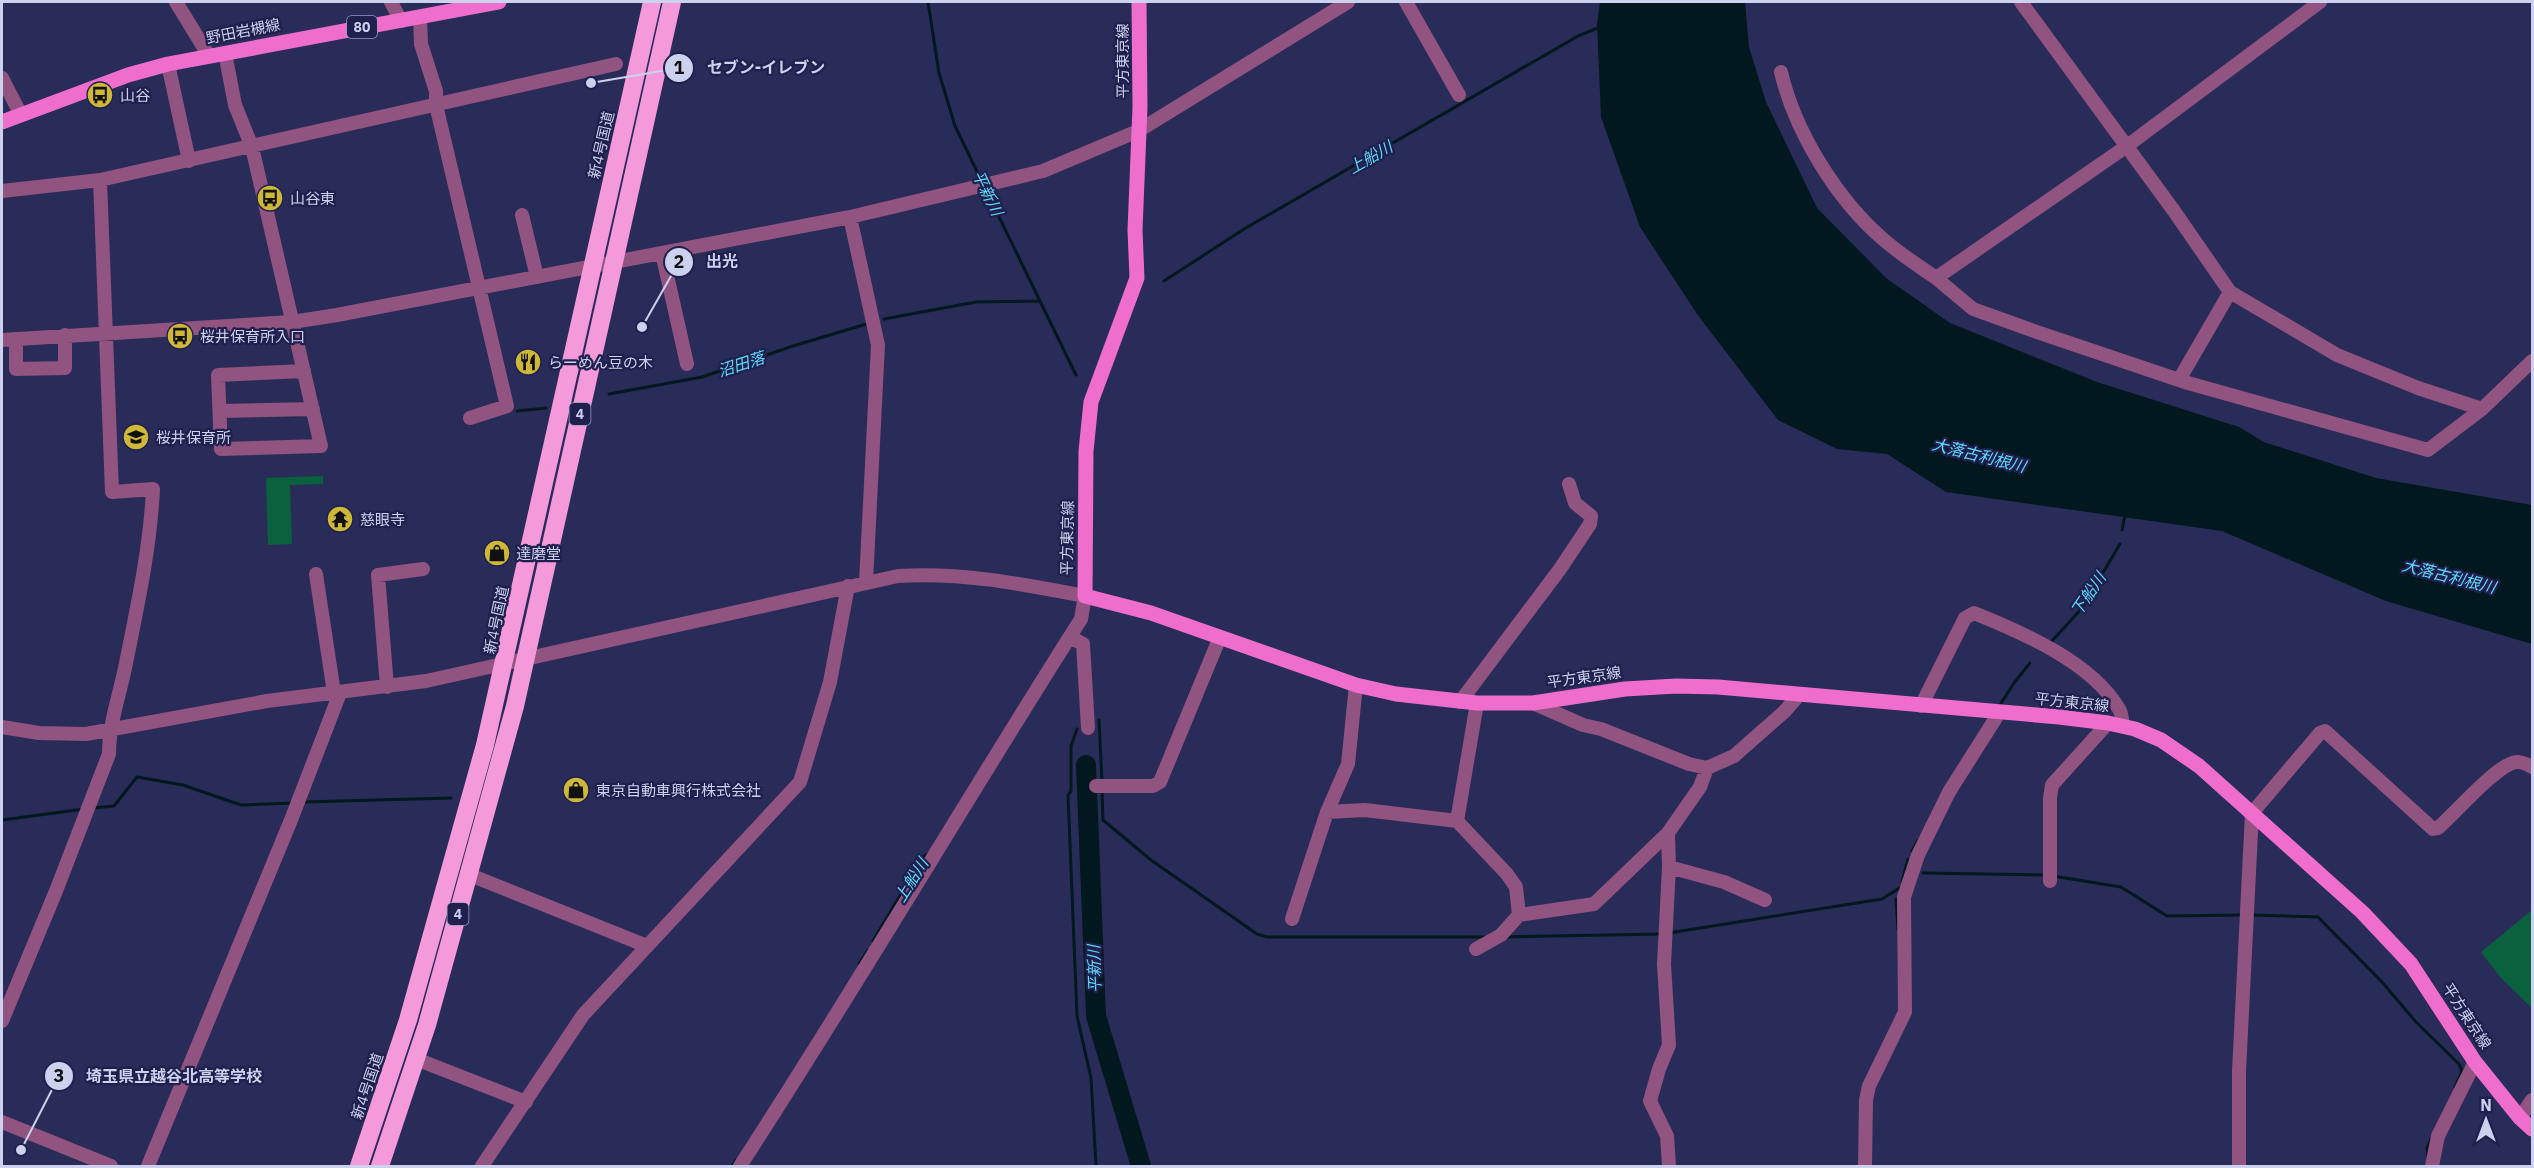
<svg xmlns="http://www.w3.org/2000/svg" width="2534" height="1168" font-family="'IBM Plex Sans','Noto Sans JP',sans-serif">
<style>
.green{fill:#09623d}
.water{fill:#01181e}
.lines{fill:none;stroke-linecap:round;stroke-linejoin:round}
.stream{stroke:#01181e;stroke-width:3}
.river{stroke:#01181e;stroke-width:20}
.minor{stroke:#91537f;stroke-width:14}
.major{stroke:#ef6ecd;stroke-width:15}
.highway{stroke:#f499d9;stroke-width:18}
.labels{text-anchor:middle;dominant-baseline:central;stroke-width:4.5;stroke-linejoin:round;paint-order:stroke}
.shield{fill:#1f204d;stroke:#989cbe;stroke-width:1.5}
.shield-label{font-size:14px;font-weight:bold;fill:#ccd1ee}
.street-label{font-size:15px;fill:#ccd1ee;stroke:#1f204d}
.poi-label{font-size:15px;fill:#ccd1ee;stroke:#1f204d;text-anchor:start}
.water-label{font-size:16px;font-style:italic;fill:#5ed9fa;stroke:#1f204d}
.leader{fill:none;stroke:#ccd1ee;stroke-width:2}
.callout-dot{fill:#ccd1ee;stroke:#1f204d;stroke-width:2}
.mark-label{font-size:18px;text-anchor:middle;font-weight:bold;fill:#111}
.callout-label{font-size:16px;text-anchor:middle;font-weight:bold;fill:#ccd1ee;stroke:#1f204d;stroke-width:4.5;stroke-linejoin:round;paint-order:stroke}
</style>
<rect width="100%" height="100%" fill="#292b59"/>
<path class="green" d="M323 476V484L290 485 292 544 268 545 266 478Z
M2532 910V1008L2501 978 2481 952Z"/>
<path class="water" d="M1600 2H1745L1749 47 1766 102 1817 208 1886 278 1950 323 2097 382 2239 427 2264 442 2376 478 2532 505V644L2386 601 2222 531 1946 492 1887 454 1837 449 1778 420 1697 314 1640 227 1601 117 1597 24Z"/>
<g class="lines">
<path class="stream" d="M928 2 939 73 955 126 982 182
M985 188 1076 375
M1164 281 1244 229 1578 36 1600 27
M884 319 976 302 1039 301
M609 394 702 377 793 346 870 323
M517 411 546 408
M2122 530 2125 515
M2051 642 2082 608 2120 544
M2000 705 2014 683 2030 663
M1099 720 1102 782
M1077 729 1071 746V791L1068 795 1077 1016 1091 1078 1096 1166
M1102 791 1103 820 1151 860 1257 934 1267 937H1485
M303 802 451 798
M93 808 114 806 137 777 183 785 241 805 293 803
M2 820 84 809
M1912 851 1918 840
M1923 873 2047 875
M2053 876 2121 887 2167 916 2241 915
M1902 882 1908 859
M1896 899 1898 929
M2251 915 2318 917 2382 982 2416 1022 2459 1064 2462 1071 2455 1087
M1669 933 1882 899 1901 887
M1504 937 1662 934
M873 941 923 857 928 854
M859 964 868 950
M2428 1156 2427 1148 2431 1139
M732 1166 736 1160"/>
<path class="river" d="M1086 765 1096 1016 1141 1166"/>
<path class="minor" d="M176 2 209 56
M391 2 401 21
M1406 2 1459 95
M2021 2 2174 211 2230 292 2337 355 2418 388 2482 409
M420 17 421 44 436 91V105L507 406 470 418
M225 53 235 105 252 147 321 446 221 449 218 375 304 371
M168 64 189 161
M1781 72C1795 132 1837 200 1884 240 1900 254 1919 266 1936 278L2127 146 2320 2
M2 78 21 115
M2 191 100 180 616 64
M522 215 537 277
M850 217 878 345 866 582
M662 253 687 364
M1936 278 1973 309 2034 331 2188 383 2428 450 2482 409 2532 361
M16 339V369L65 368V335
M2 340 292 322 337 315 850 217 1043 171 1138 131 1348 2
M2179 380 2230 292
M220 411 313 409
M316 574 334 693
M1070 637 1083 644 1088 728
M387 687 378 575 423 569
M1460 702 1560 569 1590 524 1591 516 1575 503 1569 484
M1533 703 1583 725 1601 729 1689 764 1707 768 1734 756 1784 712 1799 695
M1921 706 1965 618 1974 613C2021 632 2092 662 2119 709 2122 713 2122 721 2123 726
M2 727 39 733 86 734 267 701 426 681 898 576C962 572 1022 584 1085 596L1081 619C966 800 857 986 740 1166
M1096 786H1153L1160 782 1220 637
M1327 812 1365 810 1457 821 1507 874 1516 887 1519 915 1501 935 1476 949
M1457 821 1477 703
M1669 867 1724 882 1765 900
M470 875 647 946
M2050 881V798L2052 785 2108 723
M1519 915 1594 904 1668 833
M1292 919 1327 812 1348 764 1356 685
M2 1021 56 891 109 754C109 724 119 697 125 668 137 608 150 550 153 489L112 492 100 180
M416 1059 526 1102
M2520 1118 2532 1100
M2 1122 111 1166
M2239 1165V1071L2252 813 2320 733 2325 731 2433 829 2438 828C2455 813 2491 772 2510 764 2517 760 2526 763 2532 767
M148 1166 291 820 340 693
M482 1166 583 1015 800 782 830 682 848 586
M1669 1166 1667 1136 1650 1101 1659 1069 1669 1045 1664 964 1669 867 1668 833 1700 787 1707 768
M1865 1166 1866 1100 1869 1086 1905 1012 1904 897 1918 855 1949 792 1999 713
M2432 1166 2438 1136 2475 1062"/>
<path class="major" d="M1139 2 1140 107 1135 230 1137 278 1091 402 1086 451 1085 596 1151 613 1356 685 1396 694 1477 703H1533L1625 689 1676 686 1718 687 2059 717 2108 723 2135 729 2161 740 2199 766 2362 912 2411 964 2475 1062 2520 1118 2532 1129
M2 122 128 75 168 64 499 2"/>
<path class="highway" d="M359 1166 408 1020 485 745 652 2
M380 1166 427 1025 515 706 672 2"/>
</g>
<defs>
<symbol id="bus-disc" viewBox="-11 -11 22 22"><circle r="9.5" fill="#cfb837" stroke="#1f204d"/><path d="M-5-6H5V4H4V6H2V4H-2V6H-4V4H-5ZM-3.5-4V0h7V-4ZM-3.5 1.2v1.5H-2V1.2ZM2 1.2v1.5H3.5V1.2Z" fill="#111"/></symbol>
<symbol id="restaurant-disc" viewBox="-11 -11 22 22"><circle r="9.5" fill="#cfb837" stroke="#1f204d"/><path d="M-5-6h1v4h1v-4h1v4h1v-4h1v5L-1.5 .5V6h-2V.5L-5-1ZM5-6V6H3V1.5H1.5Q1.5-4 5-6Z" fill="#111"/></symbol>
<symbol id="school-disc" viewBox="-11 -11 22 22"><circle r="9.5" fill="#cfb837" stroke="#1f204d"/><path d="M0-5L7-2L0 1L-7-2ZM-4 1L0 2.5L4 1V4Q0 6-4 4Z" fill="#111"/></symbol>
<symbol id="temple-disc" viewBox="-11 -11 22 22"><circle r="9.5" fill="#cfb837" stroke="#1f204d"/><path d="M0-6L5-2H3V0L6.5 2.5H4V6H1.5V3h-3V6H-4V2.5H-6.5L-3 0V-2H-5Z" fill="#111"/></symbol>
<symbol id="shop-disc" viewBox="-11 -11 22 22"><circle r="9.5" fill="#cfb837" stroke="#1f204d"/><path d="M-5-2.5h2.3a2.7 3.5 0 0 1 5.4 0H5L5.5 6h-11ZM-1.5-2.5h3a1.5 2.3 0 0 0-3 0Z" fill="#111"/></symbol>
</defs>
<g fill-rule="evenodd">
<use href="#bus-disc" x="85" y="80" width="30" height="30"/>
<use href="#bus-disc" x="255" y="183" width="30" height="30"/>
<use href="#bus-disc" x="165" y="321" width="30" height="30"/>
<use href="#restaurant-disc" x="513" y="347" width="30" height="30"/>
<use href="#school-disc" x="121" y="422" width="30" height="30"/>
<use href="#temple-disc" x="325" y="504" width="30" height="30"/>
<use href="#shop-disc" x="482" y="538" width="30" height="30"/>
<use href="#shop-disc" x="561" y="775" width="30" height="30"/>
</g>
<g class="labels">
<g class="shield">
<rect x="347" y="16" width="30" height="22" rx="4.5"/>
<rect x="569.5" y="403" width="21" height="22" rx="4.5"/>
<rect x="447.5" y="903" width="21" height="22" rx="4.5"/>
</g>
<g class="shield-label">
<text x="362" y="27">80</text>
<text x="580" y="414">4</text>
<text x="458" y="914">4</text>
</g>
<g class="street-label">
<text transform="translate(243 31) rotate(-11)">野田岩槻線</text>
<text transform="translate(1122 61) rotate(-90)">平方東京線</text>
<text transform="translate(601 145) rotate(-77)">新4号国道</text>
<text transform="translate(1067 538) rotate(-89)">平方東京線</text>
<text transform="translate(496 620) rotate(-78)">新4号国道</text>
<text transform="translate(1584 677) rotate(-8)">平方東京線</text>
<text transform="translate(2072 702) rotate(6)">平方東京線</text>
<text transform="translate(2467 1016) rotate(57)">平方東京線</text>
<text transform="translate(367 1086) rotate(-71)">新4号国道</text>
</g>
<g class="poi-label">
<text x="120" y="95">山谷</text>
<text x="290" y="198">山谷東</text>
<text x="200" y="336">桜井保育所入口</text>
<text x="548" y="362">らーめん豆の木</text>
<text x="156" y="437">桜井保育所</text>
<text x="360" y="519">慈眼寺</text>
<text x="516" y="553">達磨堂</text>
<text x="596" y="790">東京自動車興行株式会社</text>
</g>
<g class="water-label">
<text transform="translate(1370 157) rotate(-30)">上船川</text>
<text transform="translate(988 193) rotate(64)">平新川</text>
<text transform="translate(741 364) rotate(-18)">沼田落</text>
<text transform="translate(1979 455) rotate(14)">大落古利根川</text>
<text transform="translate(2449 576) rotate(14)">大落古利根川</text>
<text transform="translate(2088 594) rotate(-56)">下船川</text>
<text transform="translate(911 880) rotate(-58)">上船川</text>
<text transform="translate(1094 969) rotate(-92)">平新川</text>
</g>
</g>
<path class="leader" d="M591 83L679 68M642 327L679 262M21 1150L59 1076"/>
<g class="callout-dot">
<circle cx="591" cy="83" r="6"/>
<circle cx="642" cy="327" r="6"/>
<circle cx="21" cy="1150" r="6"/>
<circle cx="679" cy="68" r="15"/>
<circle cx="679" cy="262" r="15"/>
<circle cx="59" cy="1076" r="15"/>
</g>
<g class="mark-label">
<text x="679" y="74">1</text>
<text x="679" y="268">2</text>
<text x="59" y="1082">3</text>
</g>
<g class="callout-label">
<text x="766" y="73">セブン-イレブン</text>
<text x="722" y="267">出光</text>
<text x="174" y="1082">埼玉県立越谷北高等学校</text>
</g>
<rect width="2534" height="1168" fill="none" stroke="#ccd1ee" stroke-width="6"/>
<g transform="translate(2486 1120)" stroke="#1f204d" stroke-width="4.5" paint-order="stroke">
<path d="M0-4.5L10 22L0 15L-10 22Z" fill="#ccd1ee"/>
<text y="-9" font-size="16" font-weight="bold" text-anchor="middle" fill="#ccd1ee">N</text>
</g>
</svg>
